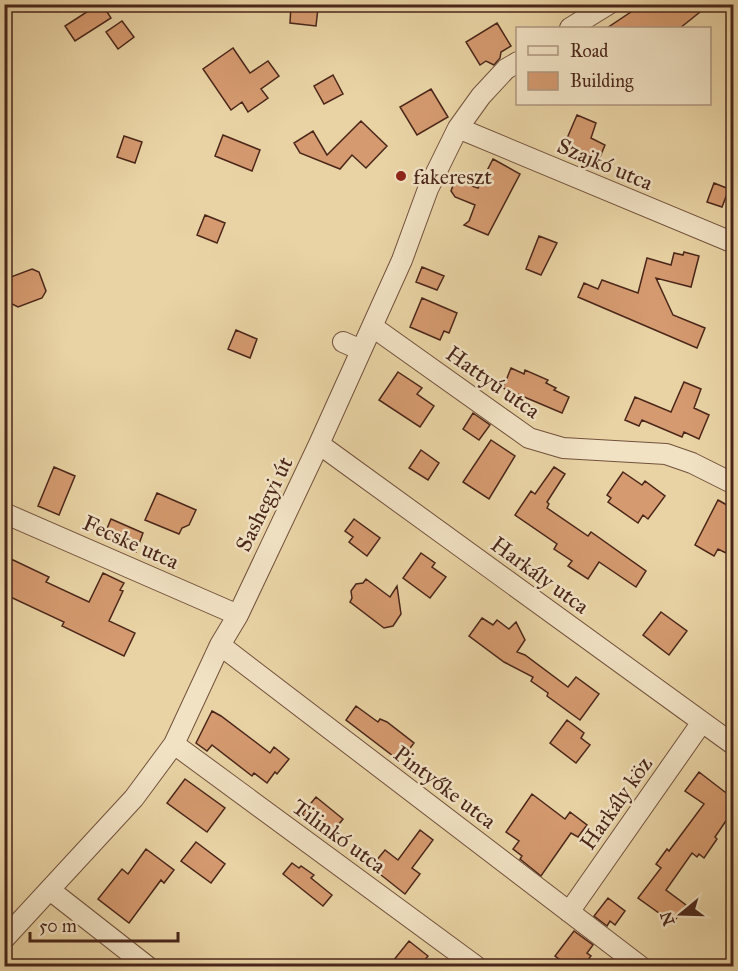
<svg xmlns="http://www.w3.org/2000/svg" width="738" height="971" font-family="'IM FELL Great Primer',serif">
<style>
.building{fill:#d59a6f;stroke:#4a261a;stroke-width:1.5}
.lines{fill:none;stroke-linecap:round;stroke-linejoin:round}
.minor-casing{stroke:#72513c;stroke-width:22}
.minor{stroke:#f1e2c4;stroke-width:20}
.poi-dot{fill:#8f2418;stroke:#f1e2c4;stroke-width:2}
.labels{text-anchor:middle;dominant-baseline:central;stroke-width:5;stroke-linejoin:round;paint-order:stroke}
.street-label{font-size:22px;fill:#4a261a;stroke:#f1e2c4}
.poi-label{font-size:22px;fill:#4a261a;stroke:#f1e2c4;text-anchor:start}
</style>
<rect width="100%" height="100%" fill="#e9d3a4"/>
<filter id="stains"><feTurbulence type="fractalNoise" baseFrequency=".00333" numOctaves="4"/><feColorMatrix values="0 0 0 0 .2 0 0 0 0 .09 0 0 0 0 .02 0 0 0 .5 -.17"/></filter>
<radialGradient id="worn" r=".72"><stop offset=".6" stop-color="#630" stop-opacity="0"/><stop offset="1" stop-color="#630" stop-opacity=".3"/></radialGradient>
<path class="building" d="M99 4H102L111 18 75 41 65 26Z
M643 4H710L680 28H607Z
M291 5 318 8 316 26 290 23Z
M122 21 134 37 118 49 106 32Z
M497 23 511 46 501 52 500 58 494 65 486 61 480 65 466 42Z
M233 48 250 73 268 61 279 76 261 89 268 98 248 112 242 102 231 110 203 69Z
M333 75 343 94 324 104 314 86Z
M431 89 448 117 417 135 400 107Z
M577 115 596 123 591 138 605 145 597 164 562 150Z
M361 121 387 146 366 168 352 155 340 169 300 153 294 143 313 131 327 155Z
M223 135 260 150 252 171 215 156Z
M124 136 142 142 135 163 117 157Z
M493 159 520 174 488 235 464 225 469 221 475 205 455 197 451 191 455 180 478 188Z
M714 183 729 189 722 207 707 202Z
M205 215 225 223 217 243 197 235Z
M539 236 557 243 541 275 526 269Z
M684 252 699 256 691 287 656 278 673 315 705 328 697 348 578 297 584 283 598 289 602 280 638 293 647 258 671 265 674 253 683 255Z
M422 267 444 276 437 290 416 282Z
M32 269 39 272 46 291 42 298 18 307 4 300V285L8 278Z
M422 298 457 313 449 333 444 331 440 340 410 327Z
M236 330 257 339 250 358 228 349Z
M511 368 524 374 525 370 548 380 546 383 556 388 554 390 569 397 562 413 503 388Z
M398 372 422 388 417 394 434 406 420 427 379 400Z
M684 382 701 389 694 408 709 415 699 439 684 432 682 437 642 420 639 426 625 420 635 397 671 412Z
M473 413 490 425 479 440 463 429Z
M491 440 515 456 489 499 463 482Z
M421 450 439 463 428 480 409 468Z
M54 467 75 476 59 515 38 506Z
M554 467 565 474 547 502 549 504 547 508 588 536 591 532 646 571 636 587 599 562 588 579 568 566 572 561 554 549 557 544 515 515 531 491 535 494Z
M623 472 642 485 645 481 665 496 648 519 643 515 638 523 608 502 611 498 607 495Z
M157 493 196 510 189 525 182 528 179 534 145 520Z
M718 500 734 509V540L726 553 718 549 714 556 695 545Z
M111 519 143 533 136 552 103 538Z
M354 519 380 538 367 556 349 542 353 537 345 531Z
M421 553 435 563 432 567 446 577 430 598 403 578Z
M11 559 49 577 46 582 89 602 103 573 124 583 120 590 123 591 109 621 135 633 124 656 62 626 64 622 4 594V572Z
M366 579 390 597 397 586 401 614 393 626 384 628 350 602 352 598 351 591 356 584 363 583Z
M661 612 687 631 669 655 643 635Z
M482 618 493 625 497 620 509 629 516 622 525 640 517 652 525 655 568 687 576 677 599 694 580 720 547 696 548 693 531 681 533 677 504 662 469 636Z
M356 706 378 722 380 719 387 722 414 743 405 755 402 753 397 759 346 720Z
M212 711 221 716 270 753 274 747 289 759 277 774 275 772 267 783 254 773 252 776 212 745 207 751 196 743Z
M567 720 584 733 581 738 590 745 576 763 550 743Z
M699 772 734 799V809L715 837 717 839 704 858 699 854 697 857 692 853 666 890 686 905 673 923 638 898 661 868 656 864 667 849 669 851 704 804 685 791Z
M185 779 225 808 207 832 167 803Z
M532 794 565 819 570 812 587 825 578 837 571 833 541 876 520 859 522 856 513 849 519 841 506 832Z
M316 797 343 819 331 834 302 814Z
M420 830 433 840 412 868 420 874 405 894 371 867 385 850 398 860Z
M196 842 225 864 211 883 181 861Z
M146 849 174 870 164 883 161 880 129 923 98 899 122 869 128 874Z
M292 863 299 868 301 866 314 875 311 878 332 895 323 906 283 874Z
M608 898 625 911 615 925 610 921 607 926 594 916Z
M574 931 593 945 587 953 591 956 583 966H569L555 956Z
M409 941 428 956 420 966H389Z"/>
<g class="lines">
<defs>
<path id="minor" d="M570 28 609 4
M458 128 734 243
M373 327 529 438 563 448 666 454 692 463 734 484
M343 342 361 350
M319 444 734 745
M4 513 238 615
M220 645 640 966
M174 744 476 966
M50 890 147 966
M569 912 702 722
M4 939 134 798 174 744 220 645 238 615 319 444 402 260 428 189 458 128 481 96 506 69 518 62"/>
</defs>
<use href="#minor" class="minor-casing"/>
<use href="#minor" class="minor"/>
</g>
<circle class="poi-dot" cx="401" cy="176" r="6"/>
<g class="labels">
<g class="street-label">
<text transform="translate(605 164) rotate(23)">Szajkó utca</text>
<text transform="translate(493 382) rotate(35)">Hattyú utca</text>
<text transform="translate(264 504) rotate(-64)">Sashegyi út</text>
<text transform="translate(131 542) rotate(24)">Fecske utca</text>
<text transform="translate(540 575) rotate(36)">Harkály utca</text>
<text transform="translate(445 787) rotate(37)">Pintyőke utca</text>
<text transform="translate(616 803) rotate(-55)">Harkály köz</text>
<text transform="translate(339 836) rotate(36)">Tilinkó utca</text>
</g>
<g class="poi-label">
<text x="413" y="176">fakereszt</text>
</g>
</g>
<rect width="738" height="971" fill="none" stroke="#e9d3a4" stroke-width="24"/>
<rect x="6" y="6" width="726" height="959" fill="none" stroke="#4a261a" stroke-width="3"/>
<rect x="12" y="12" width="714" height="947" fill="none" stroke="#4a261a" stroke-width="1.5"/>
<rect x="516" y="27" width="195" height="78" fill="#f1e2c4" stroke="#ae9780" stroke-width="1.5"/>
<rect x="528" y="46" width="30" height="9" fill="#f1e2c4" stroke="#ae9780" stroke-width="1.5"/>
<text x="570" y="57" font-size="18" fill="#4a261a">Road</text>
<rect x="528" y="72" width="30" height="18" fill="#d59a6f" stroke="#ae9780" stroke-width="1.5"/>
<text x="570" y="87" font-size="18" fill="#4a261a">Building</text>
<g transform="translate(681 914) rotate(251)" stroke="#f1e2c4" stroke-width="4.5" paint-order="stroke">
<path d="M0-4.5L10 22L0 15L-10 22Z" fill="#4a261a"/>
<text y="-9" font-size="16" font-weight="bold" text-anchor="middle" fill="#4a261a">N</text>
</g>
<path d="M30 932v9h148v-9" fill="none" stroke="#4a261a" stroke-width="3"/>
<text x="39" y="932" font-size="18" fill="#4a261a" stroke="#f1e2c4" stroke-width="4.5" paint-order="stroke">50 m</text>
<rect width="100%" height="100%" filter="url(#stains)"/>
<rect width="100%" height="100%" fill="url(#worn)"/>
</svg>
